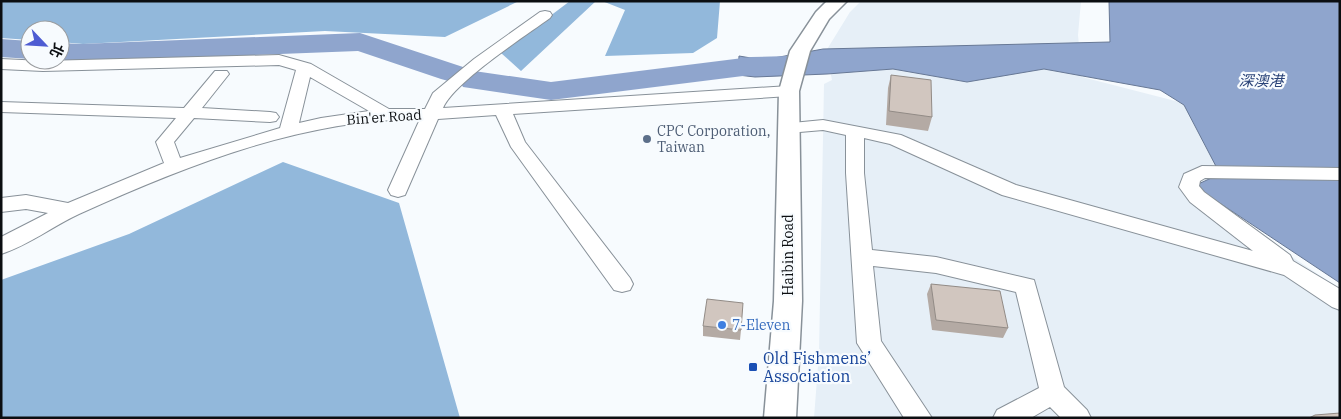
<svg xmlns="http://www.w3.org/2000/svg" width="1341" height="419" font-family="'IBM Plex Serif','Noto Sans TC',serif">
<style>
.built{fill:#e6eff7}
.forest{fill:#92b8db}
.water{fill:#8fa5cd;stroke:#677895}
.lines{fill:none;stroke-linecap:round;stroke-linejoin:round}
.river{fill:#8fa5cd;fill-rule:evenodd}
.minor-casing{stroke:#889199;stroke-width:2}
.major-casing{stroke:#889199;stroke-width:3}
.minor{fill:#fff;fill-rule:evenodd}
.major{fill:#fff;fill-rule:evenodd}
.wall{fill:#b4aaa4}
.building{fill:#d1c6bf;stroke:#928b86}
.service-dot{fill:#5c6f8a;stroke:#f7fbfe;stroke-width:2}
.shop-dot{fill:#3f7fe0;stroke:#f7fbfe;stroke-width:2}
.transit-dot{fill:#1a4fb4;stroke:#f7fbfe;stroke-width:2}
.labels{text-anchor:middle;dominant-baseline:central;stroke-width:4.5;stroke-linejoin:round;paint-order:stroke}
.street-label{font-size:14px;fill:#0b0e11;stroke:#f7fbfe}
.service-label{font-size:14px;fill:#4e5e75;stroke:#f7fbfe;text-anchor:start}
.shop-label{font-size:14px;fill:#366cbe;stroke:#f7fbfe;text-anchor:start}
.water-label{font-size:15px;font-style:italic;fill:#2a4378;stroke:#f7fbfe}
.near-transit-label{font-size:16px;fill:#164399;stroke:#f7fbfe;text-anchor:start}
</style>
<rect width="100%" height="100%" fill="#f7fbfe"/>
<path class="built" d="M861 1H1081L1078 35 1082 77 1187 104 1224 176 1201 184 1237 220 1340 289V418H814L819 353 824 84 832 80 826 51 850 12Z"/>
<path class="forest" d="M1 1H519L445 37 325 31 83 44 60 42V30H30V40L1 38Z
M570 1H596L521 71 501 53Z
M602 1H720L717 38 693 53 605 56 625 10Z
M283 162 399 203 460 418H1V280L129 234Z"/>
<path class="water" d="M1109 1H1340V283L1194 186 1220 174 1184 105 1160 90 1044 69 967 82 893 69 827 74 755 77 738 75 739 56 763 60 823 49 1110 42Z"/>
<g class="lines">
<path class="river" d="M360 33 463 67 467 73 474 71 551 82 751 57 789 56 800 59 804 65 800 71 789 74 751 75 551 100 463 87 459 80 452 82 441 79 358 51 80 62 57 60H60V43L80 44Z
M1 39 30 41V59L1 57Z"/>
<defs>
<path id="minor" d="M545 11 550 12 552 15 550 18C525 36 453 83 443 108L789 86 795 87 797 91 795 95 789 96 513 114 525 142 630 278 633 284 630 290 622 292 614 290 511 147 496 115 438 119 405 195 398 197 391 195 388 190 420 119C302 119 185 166 79 214 53 226 29 245 1 254V237L48 213 26 209 1 212V198L26 195 68 203 164 163 156 142 176 118 1 112V102L184 108 215 71H227L229 74 202 108 270 112 276 113 279 117 276 121 270 122 194 118 174 142 180 158 280 128 296 70 279 65 43 71 1 69V59L43 61 279 55 311 64 389 109H425L433 93 474 59 540 12ZM310 77 369 111 321 118 299 123Z
M823 120 901 135 1016 185 1253 251 1190 202 1179 187 1184 174 1202 166 1340 168V180L1205 178 1200 181 1199 186 1204 192 1290 255 1293 261 1340 289V310L1332 307 1284 275 1002 195 890 144 864 138V173L872 250 936 257 1034 280 1064 387 1087 410 1091 418H1061L1050 407 1031 418H993L997 410 1039 388 1016 292 936 273 873 266 881 341 932 418H904L857 343 846 173V135L823 130 788 133 782 132 779 128 782 124Z"/>
<path id="major" d="M827 1H847L829 19 810 51 799 91 802 301 796 418H764L774 301 779 91 790 51 816 12Z"/>
</defs>
<use href="#minor" class="minor-casing"/>
<use href="#major" class="major-casing"/>
<use href="#minor" class="minor"/>
<use href="#major" class="major"/>
</g>
<path class="wall" d="M891 75 932 117 928 131 886 125 888 88Z
M931 284 1008 328 1003 338 932 330 927 294Z
M703 326 741 330 740 340 703 336Z"/>
<path class="building" d="M891 75 931 80 932 117 889 111Z
M931 284 1000 291 1008 328 936 320Z
M707 299 743 303 741 330 703 326Z
M1340 413V418H1309L1315 415Z"/>
<circle class="service-dot" cx="647" cy="139" r="5"/>
<circle class="shop-dot" cx="722" cy="325" r="5"/>
<rect class="transit-dot" x="748" y="362" width="10" height="10" rx="2.5"/>
<g class="labels">
<g class="street-label">
<text transform="translate(384 117) rotate(-4)">Bin'er Road</text>
<text transform="translate(788 255) rotate(-90)">Haibin Road</text>
</g>
<g class="service-label">
<text x="657" y="131">CPC Corporation,<tspan x="657" dy="16">Taiwan</tspan></text>
</g>
<g class="shop-label">
<text x="732" y="325">7-Eleven</text>
</g>
<g class="water-label">
<text x="1261" y="80">深澳港</text>
</g>
<g class="near-transit-label">
<text x="763" y="358">Old Fishmens’<tspan x="763" dy="18">Association</tspan></text>
</g>
</g>
<rect width="1341" height="419" fill="none" stroke="#0b0e11" stroke-width="5"/>
<g transform="translate(45 45) rotate(115)"><circle r="24" fill="#f7fbfe" stroke="#999c9f"/>
<path d="M0-4L9 19L0 12L-9 19Z" fill="#4e5cd2"/>
<text y="-8" font-size="14" font-weight="bold" text-anchor="middle" fill="#0b0e11">北</text>
</g>
</svg>
